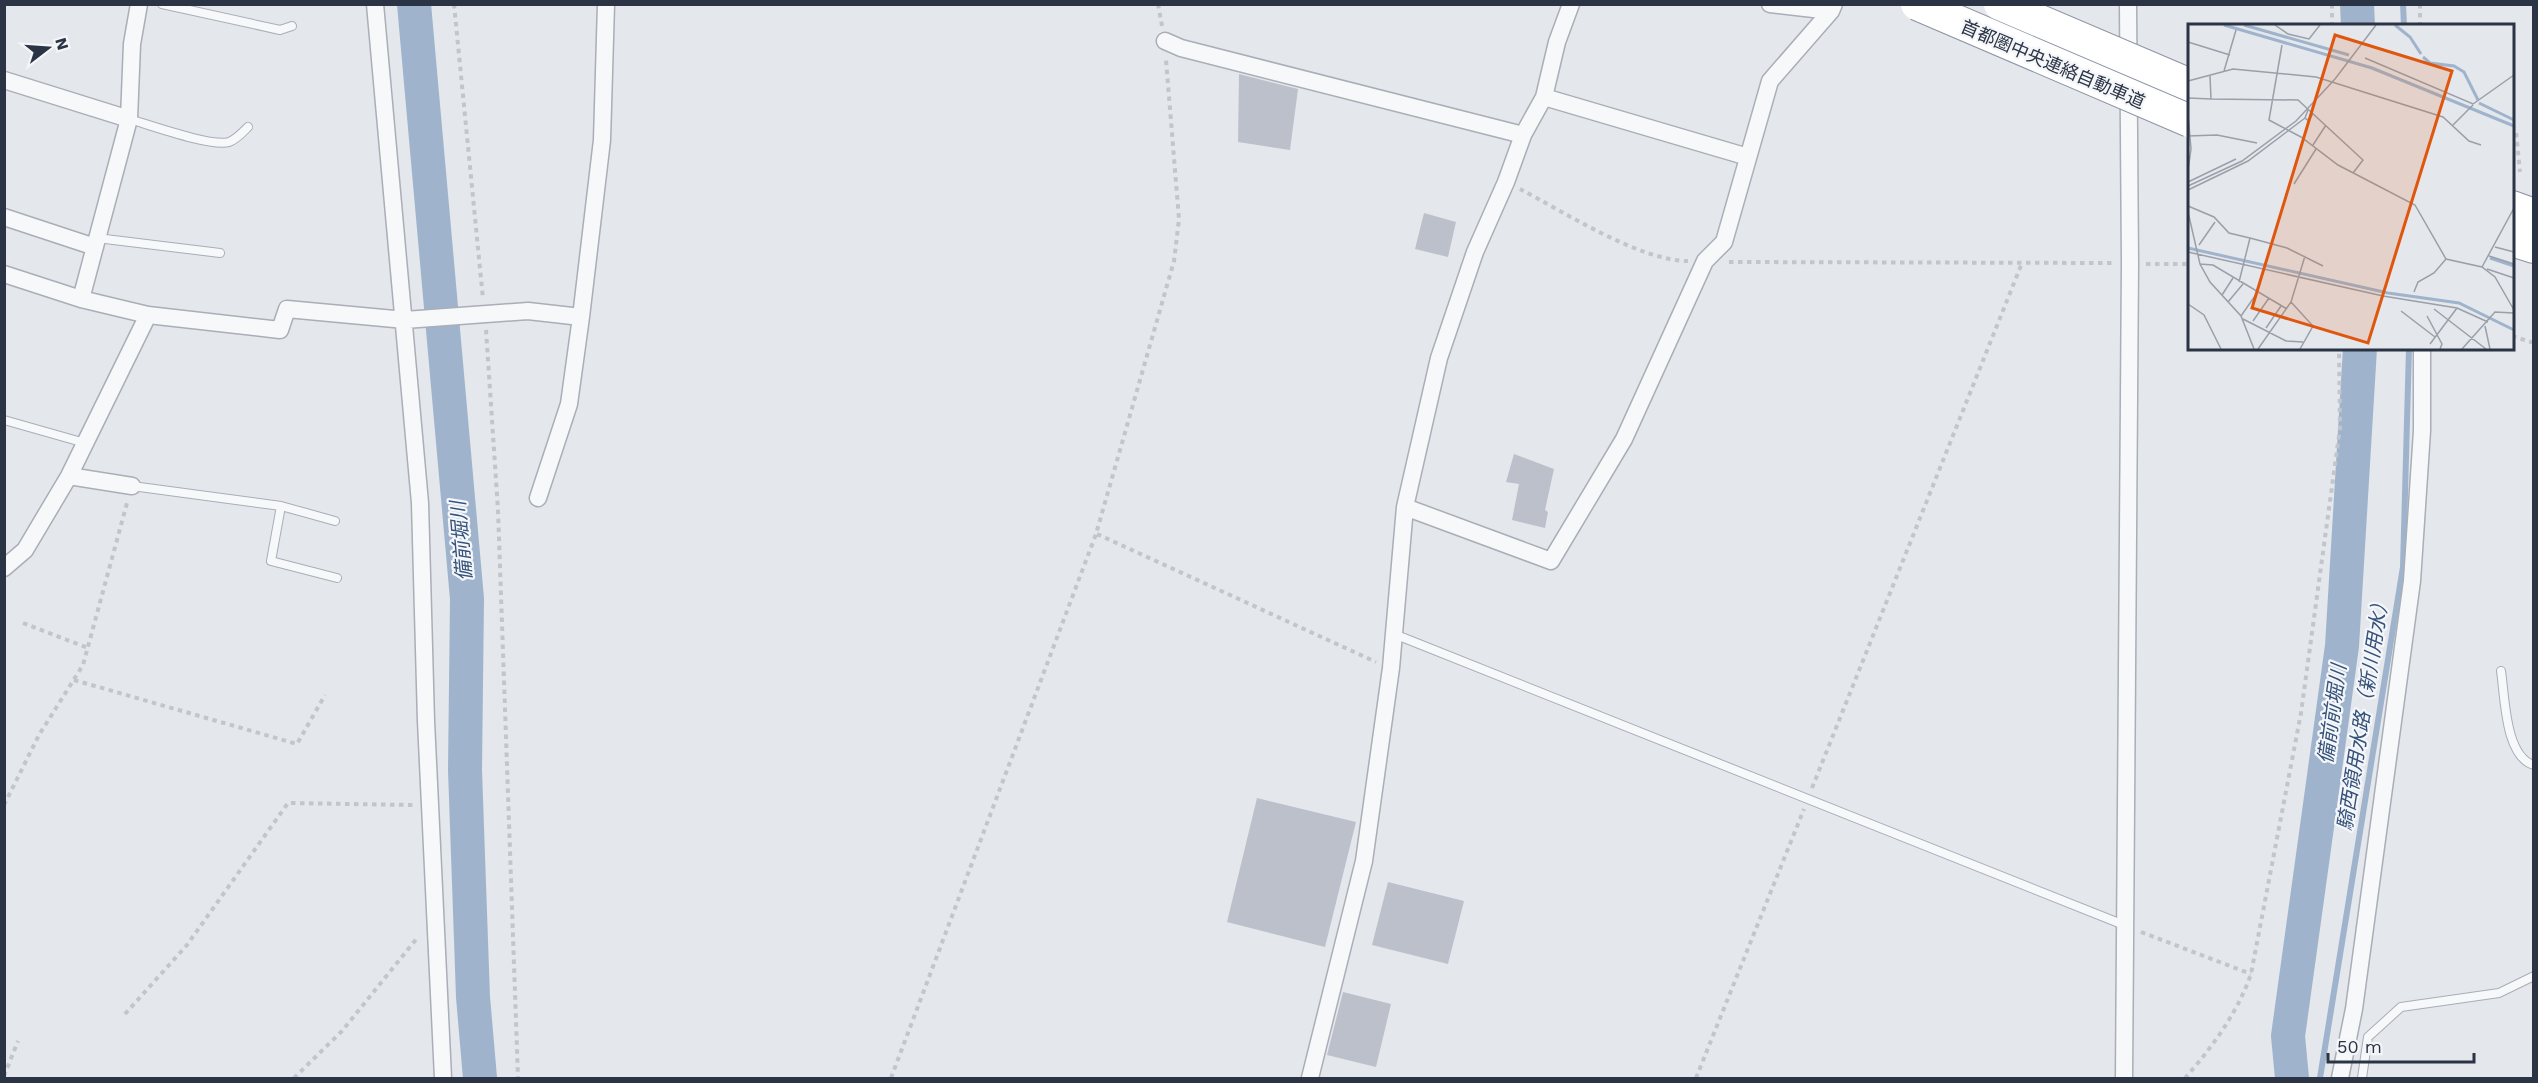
<svg xmlns="http://www.w3.org/2000/svg" width="2538" height="1083" font-family="'Work Sans','Noto Sans JP',sans-serif">
<style>
.lines{fill:none;stroke-linecap:round;stroke-linejoin:round}
.stream{stroke:#9fb4cc;stroke-width:6}
.river{stroke:#9fb4cc;stroke-width:34}
.building{fill:#bbc0ca}
.lane-casing{stroke:#a9aeb7;stroke-width:10}
.street-casing{stroke:#a9aeb7;stroke-width:19}
.highway-casing{stroke:#8b94a3;stroke-width:34}
.path{stroke:#c2c5cb;stroke-width:4;stroke-dasharray:4.5 4.5;stroke-linecap:butt}
.lane{stroke:#f7f8fa;stroke-width:8}
.street{stroke:#f7f8fa;stroke-width:16}
.highway{stroke:#fff;stroke-width:32}
.highway-bridge-casing{stroke:#8b94a3;stroke-width:34;stroke-linecap:butt}
.highway-bridge{stroke:#fff;stroke-width:32}
.labels{text-anchor:middle;dominant-baseline:central;stroke-width:4.5;stroke-linejoin:round;paint-order:stroke}
.street-label{font-size:18px;fill:#2b3445;stroke:#f4f6f9}
.water-label{font-size:20px;font-style:italic;fill:#34527a;stroke:#f4f6f9}
.inset-river{fill:none;stroke:#9fb4cc;stroke-width:3}
.inset-road{fill:none;stroke:#9a9fa9;stroke-width:1.5}
.view{fill:#df570f;fill-opacity:0.15;stroke:#df570f;stroke-width:3}
.inset-edge{fill:none;stroke:#2b3445;stroke-width:3}
</style>
<rect width="100%" height="100%" fill="#e4e7ec"/>
<g class="lines">
<path class="stream" d="M2403 4 2404 26
M2320 1078 2403 567 2409 348"/>
<path class="river" d="M414 4 467 599 465 770 473 997 480 1078
M2357 4 2358 26
M2292 1078 2288 1036 2342 646 2360 348"/>
</g>
<path class="building" d="M1239 74 1298 89 1290 150 1238 142Z
M1424 213 1456 222 1448 257 1415 249Z
M1514 454 1554 469 1545 510 1548 512 1545 528 1512 520 1519 484 1506 482Z
M1257 798 1356 822 1325 947 1227 922Z
M1388 882 1464 901 1448 964 1372 945Z
M1343 992 1391 1004 1376 1067 1327 1055Z"/>
<g class="lines">
<defs>
<path id="lane" d="M162 4 280 30 292 26
M129 119C150 125 211 147 229 142 237 139 242 133 248 127
M97 238 220 253
M4 420 85 443
M132 486 281 506 335 521
M281 506 271 561 337 578
M1394 634 2124 925
M2501 671C2505 697 2505 757 2534 765
M2362 1078 2368 1037 2401 1007 2499 993 2534 976"/>
<path id="street" d="M375 4 420 503 426 721 443 1078
M1770 4 1831 11
M1165 41 1181 48 1523 135
M4 80 129 119
M1544 97 1748 157
M4 217 95 247
M4 274 81 299 148 315 280 330 287 309 405 320 528 311 581 317
M81 299 129 119 132 44 139 4
M69 476 132 486
M538 498 569 404 581 317 602 140 606 4
M1405 507 1551 561 1624 439 1705 261 1724 242 1770 81 1831 11 1834 4
M4 568 25 550 69 476 148 315
M1310 1078 1364 861 1391 668 1405 507 1439 358 1475 252 1506 182 1523 135 1544 97 1557 42 1571 4
M2124 1078 2130 263 2128 4
M2340 1078 2354 1009 2412 581 2422 431V348"/>
<path id="highway" d="M2512 207 2534 215
M2512 240 2534 247"/>
</defs>
<use href="#lane" class="lane-casing"/>
<use href="#street" class="street-casing"/>
<use href="#highway" class="highway-casing"/>
<path class="path" d="M454 4 483 299
M1158 4 1162 26
M2332 4V26
M2420 4V26
M2512 125 2516 132 2520 172
M1520 189C1564 212 1640 261 1688 261
M1729 262 2114 263
M2146 264H2190
M486 330 498 510 518 1078
M2512 336 2534 343
M1097 534 1376 662
M23 623 88 648
M74 680 297 744 325 695
M1812 788 2022 263
M4 805 39 735 83 665 127 503
M2141 932 2251 974
M125 1014 187 945 288 803 413 805
M4 1076 18 1041
M294 1078 342 1031 418 937
M891 1078 1096 534 1174 261 1179 219 1166 60
M1696 1078 1804 809
M2185 1078C2211 1049 2238 1012 2251 974L2301 713 2340 428 2339 348"/>
<use href="#lane" class="lane"/>
<use href="#street" class="street"/>
<use href="#highway" class="highway"/>
<defs>
<path id="highway-bridge" d="M1917 4 2190 121
M2000 4 2190 85"/>
</defs>
<use href="#highway-bridge" class="highway-bridge-casing"/>
<use href="#highway-bridge" class="highway-bridge"/>
</g>
<g class="labels">
<g class="street-label">
<text transform="translate(2053 64) rotate(23)">首都圏中央連絡自動車道</text>
</g>
<g class="water-label">
<text transform="translate(461 541) rotate(-95)">備前堀川</text>
<text transform="translate(2363 712) rotate(-81)">騎西領用水路（新川用水）</text>
<text transform="translate(2332 714) rotate(-82)">備前前堀川</text>
</g>
</g>
<g transform="translate(2188 24)">
<rect width="326" height="326" fill="#e4e7ec"/>
<path class="inset-river" d="M36 1 184 44 326 102M56 1 161 31M207 1 222 13 233 30M235 33 242 39 266 42 276 48 290 76M291 79 326 96M0 224 200 269 271 279 326 306M302 234 326 242"/>
<path class="inset-road" d="M87 1 100 10 121 15 132 1M0 18 42 31M94 21 81 96 113 113 150 141 227 181 258 235 294 243 307 253 326 286M177 34 285 80 326 51M36 47 48 6M0 57 45 45 128 53 255 93 281 117 293 121M0 74 23 75 22 52M23 75 110 76 175 136 165 149M120 86 117 94 121 97 125 89M0 90 3 125 0 146M265 101 285 81M0 112 29 111 69 119M125 121 138 101M0 158 48 135M106 160 128 125M0 162 54 137 108 97 147 55 188 1M0 166 60 137 117 94M0 182 26 193 41 209 62 214 51 258M0 188 12 240 22 258 53 292 66 325M62 214 99 224 135 242M11 221 27 198M307 223 326 228M0 228 195 272 269 284 300 298M301 232 326 240M12 240 25 241 99 285M294 243 326 184M299 245 326 254M226 268 230 258 246 249 258 235M34 271 45 254M40 278 55 260M103 278 125 302 112 325M0 280 16 291 33 325M246 285 298 325M213 287 247 313M53 292 69 269M239 292 254 320 252 325M55 295 98 317 115 318M65 297 81 274M297 302 302 325M78 304 93 282M242 320 269 284M70 325 103 278 117 232M274 325 307 288 326 289"/>
<path class="view" d="M147 11 264 47 180 319 64 284Z"/>
<rect width="326" height="326" class="inset-edge"/>
</g>
<rect width="2538" height="1083" fill="none" stroke="#2b3445" stroke-width="12"/>
<g transform="translate(48 48) rotate(73)" stroke="#f4f6f9" stroke-width="4.5" paint-order="stroke">
<path d="M0-4.5L10 22L0 15L-10 22Z" fill="#2b3445"/>
<text y="-9" font-size="16" font-weight="bold" text-anchor="middle" fill="#2b3445">N</text>
</g>
<path d="M2328 1053v9h146v-9" fill="none" stroke="#2b3445" stroke-width="3"/>
<text x="2337" y="1053" font-size="18" fill="#2b3445" stroke="#f4f6f9" stroke-width="4.5" paint-order="stroke">50 m</text>
</svg>
